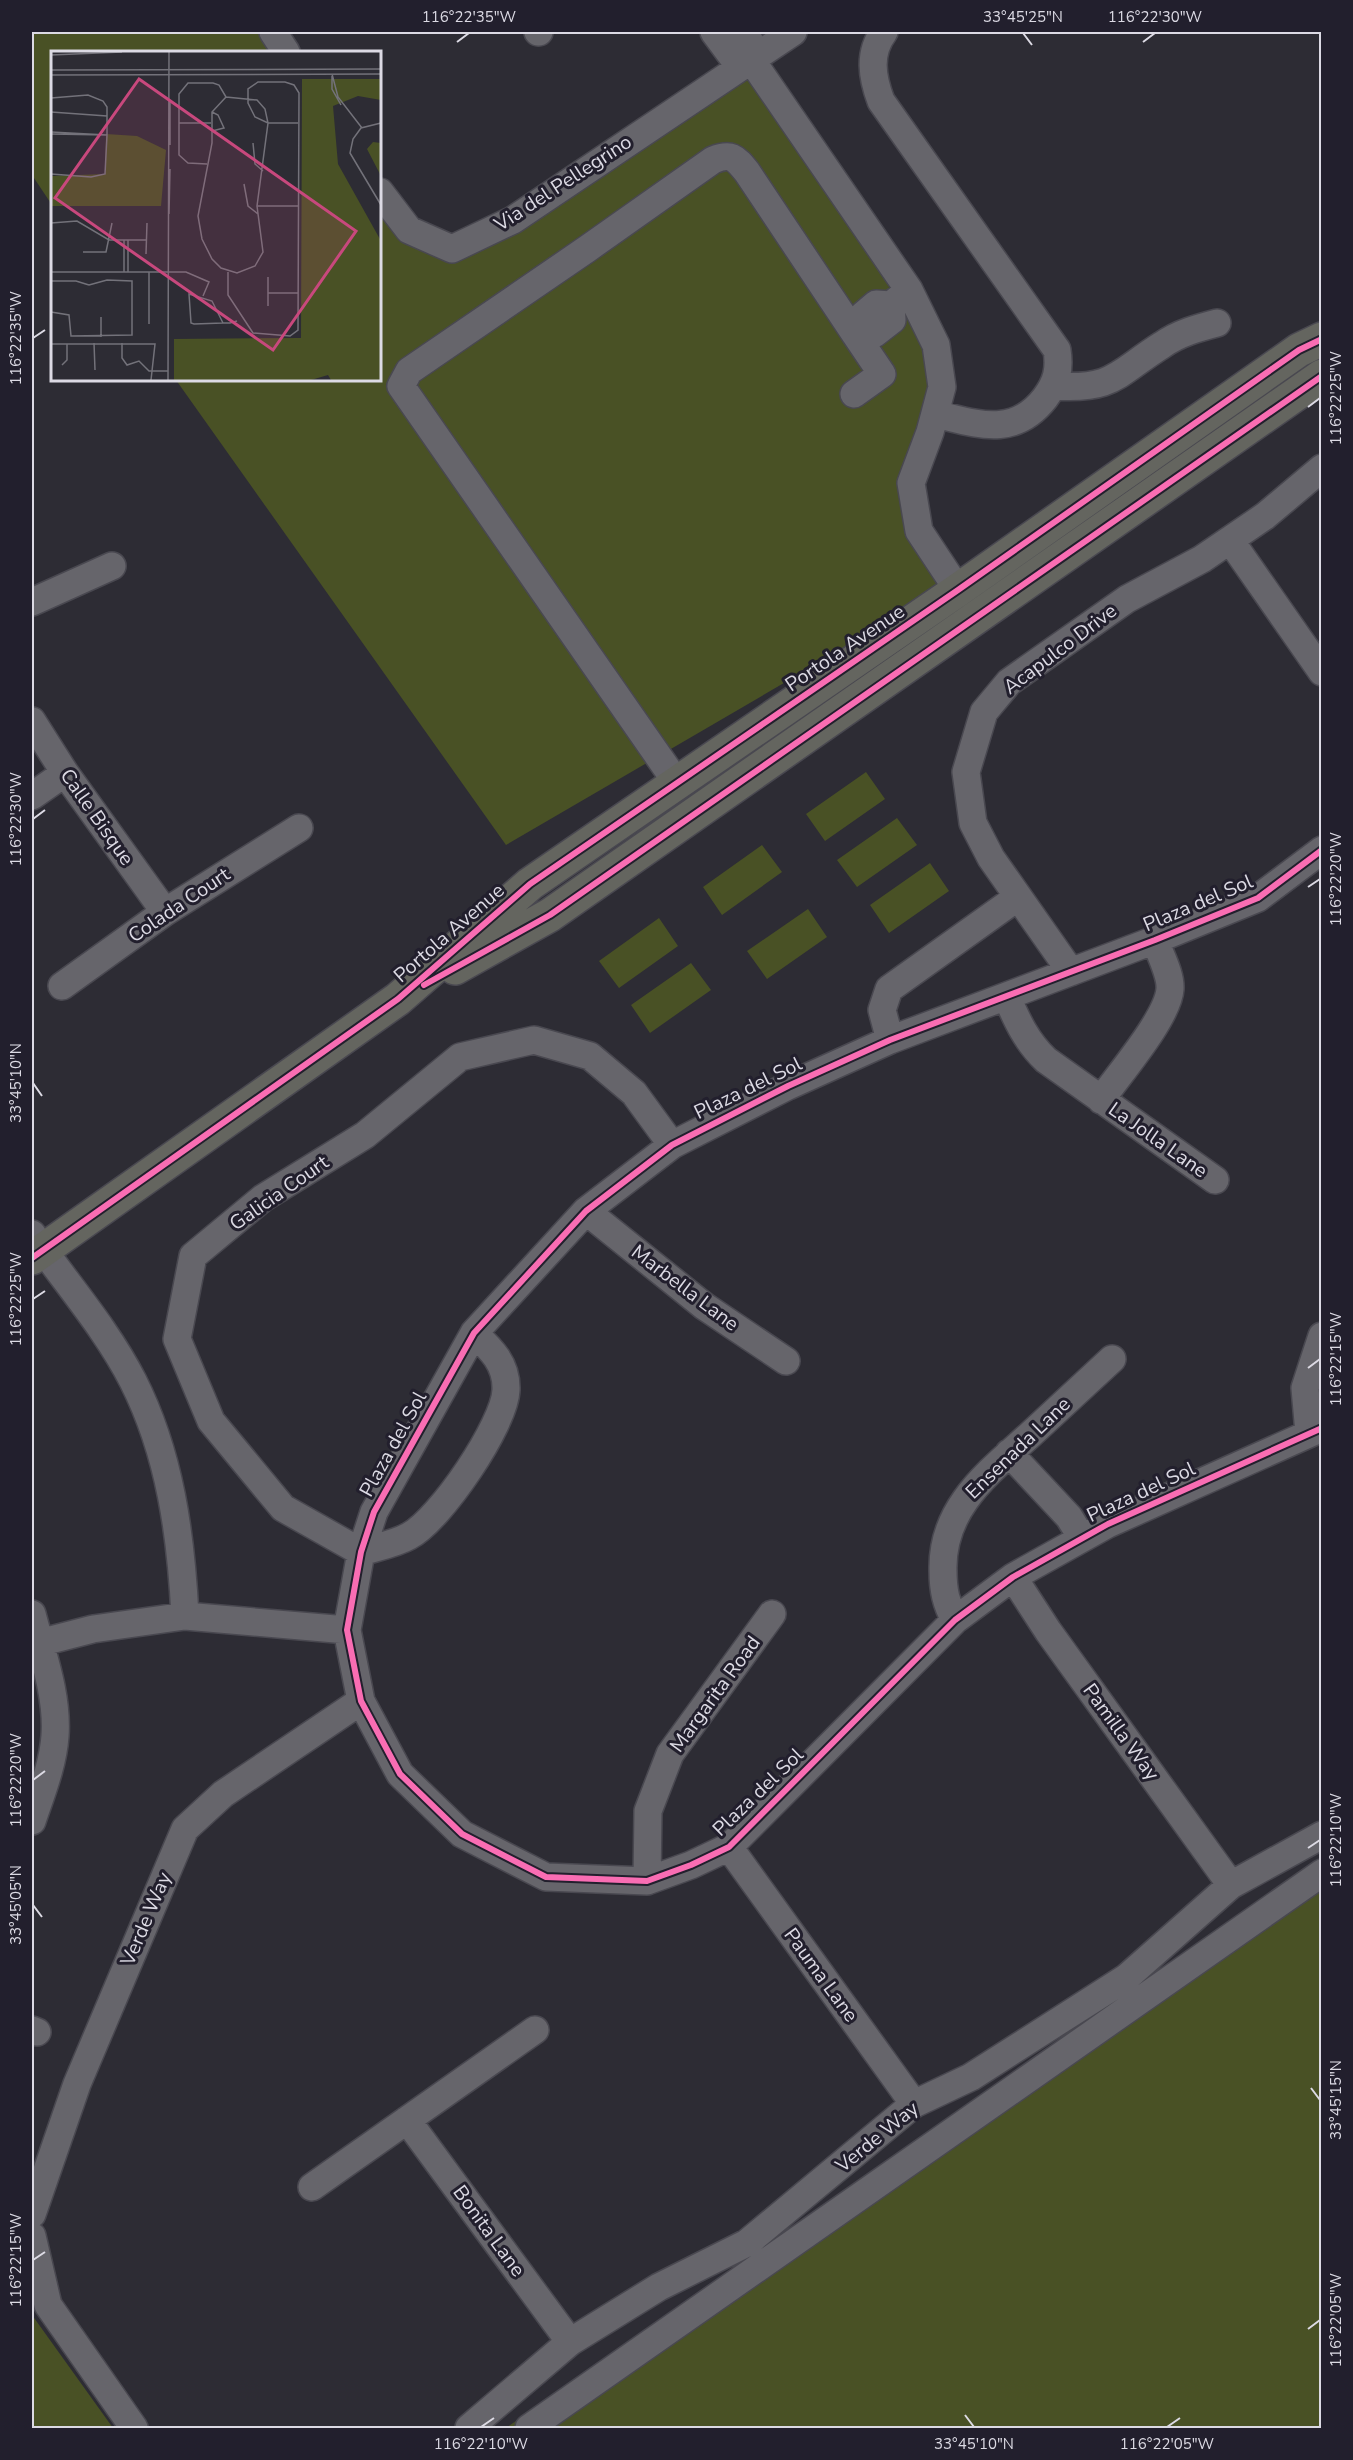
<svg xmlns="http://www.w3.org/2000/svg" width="1353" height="2460" font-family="'Nunito Sans',sans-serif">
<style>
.green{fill:#495125}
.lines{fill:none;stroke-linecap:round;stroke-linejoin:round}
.minor-casing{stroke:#494850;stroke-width:30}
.major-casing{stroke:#494850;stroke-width:36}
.minor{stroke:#66656b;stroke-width:27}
.major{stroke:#64655f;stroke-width:33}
.cycleway-casing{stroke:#221f2d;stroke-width:10}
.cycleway{stroke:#f96db3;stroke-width:6}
.ticks{fill:none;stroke:#dcdae4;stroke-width:2}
.labels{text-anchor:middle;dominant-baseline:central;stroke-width:6;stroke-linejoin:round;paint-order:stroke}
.street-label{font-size:20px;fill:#dcdae4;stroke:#221f2d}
.inset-road{fill:none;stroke:#73727a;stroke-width:1.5}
.view{fill:#c8487d;fill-opacity:0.15;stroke:#c8487d;stroke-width:3}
.inset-edge{fill:none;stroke:#dcdae4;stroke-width:3}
.neatline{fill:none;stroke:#dcdae4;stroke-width:2}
.ticks-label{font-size:15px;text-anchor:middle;fill:#dcdae4}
</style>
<rect width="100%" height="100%" fill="#2d2c34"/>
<path class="green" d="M32 32H271L286 52H52V205L32 175Z
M754 48 909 290 942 387 911 483 954 584 506 845 176 380H380V187L452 249Z
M866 772 885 799 825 841 806 814Z
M897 818 917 845 857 887 837 860Z
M762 845 782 872 722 915 703 887Z
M930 863 949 891 889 933 870 905Z
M808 909 827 937 767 979 747 951Z
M659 918 678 946 619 988 599 961Z
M691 963 711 990 650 1033 631 1005Z
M1321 1859V2428H506Z
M32 2315 113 2428H32Z"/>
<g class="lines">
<defs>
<path id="minor" d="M273 32 286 52
M538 32H539
M714 32 734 59 752 61 754 48 743 32
M884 32C868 53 872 77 881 101L1057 350C1060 369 1057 382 1045 398 1014 438 978 424 935 414
M752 61 909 290 936 345 942 387 930 432 911 483 919 531 958 590
M380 192 409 230 452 249 513 220 793 32
M891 305 892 320 874 334 861 329 863 315 876 304 891 305 909 290
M1054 386C1114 390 1116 374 1162 345 1179 333 1198 328 1217 323
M854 394 882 374 855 334
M1230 540 1322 672
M32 602 112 566
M32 721 65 773 165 912
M677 783 401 386 409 371 587 249 713 160C731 153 735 157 747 172L855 334 861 329
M32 796 65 773
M1322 850 1258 898 1155 940 890 1040 788 1086 672 1145 586 1211 474 1333 374 1512 361 1552 347 1630 361 1701 400 1774 462 1834 546 1877 647 1881 691 1865 729 1847 955 1620 1013 1577 1108 1524 1322 1428
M1071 972 991 858 973 823 966 772 984 712 1009 682 1127 599 1202 559 1265 516 1322 468
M62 986 165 912 299 828
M1007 997C1017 1021 1027 1042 1046 1060L1215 1180
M890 1040 882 1010 889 989 1018 897
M1101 1100C1118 1075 1168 1018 1170 989 1171 974 1160 955 1155 940
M586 1211 704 1306 786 1361
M32 1234C65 1282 106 1328 133 1381 170 1454 181 1535 185 1616
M474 1333C491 1349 507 1364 506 1390 505 1424 440 1520 409 1536 395 1544 377 1547 361 1552L283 1508 211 1421 177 1339 193 1256 263 1198 365 1135 460 1057 534 1040 590 1056 634 1093 672 1145
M1309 1433 1305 1388 1322 1336
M1009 1453 1069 1517 1082 1538
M1013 1577 1048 1631 1231 1885
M32 1614C42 1653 58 1695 55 1736 53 1765 41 1794 32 1821
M955 1620C946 1604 943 1590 943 1571 941 1508 988 1473 1031 1434 1058 1409 1085 1384 1112 1359
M39 1643 93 1629 185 1616 347 1630
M729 1847 914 2104
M647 1881 648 1811 670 1754 772 1614
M32 2030 37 2032
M407 2120 570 2342
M312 2187 535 2030
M32 2214 77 2084 185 1829 223 1794 361 1701
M32 2236 48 2305 134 2428
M469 2428 570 2342 659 2287 747 2243 914 2104 971 2077 1126 1978 1231 1885 1322 1835
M529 2428 1322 1873"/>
<path id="major" d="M455 968 550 915 1322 376
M32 1258 398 999 530 884 958 590 1299 350 1322 339"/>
</defs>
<use href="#minor" class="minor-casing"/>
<use href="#major" class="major-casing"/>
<use href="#minor" class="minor"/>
<use href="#major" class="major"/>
<defs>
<path id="cycleway" d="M1322 850 1258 898 1155 940 890 1040 788 1086 672 1145 586 1211 474 1333 374 1512 361 1552 347 1630 361 1701 400 1774 462 1834 546 1877 647 1881 691 1865 729 1847 955 1620 1013 1577 1108 1524 1322 1428
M424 985 550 915 1322 376
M32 1258 398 999 530 884 958 590 1299 350 1322 339"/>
</defs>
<use href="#cycleway" class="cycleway-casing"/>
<use href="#cycleway" class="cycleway"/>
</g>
<path class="ticks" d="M1023 33 1032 45M457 42 469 33M1143 42 1155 33M33 338 45 330M1308 407 1320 398M33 819 45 810M1308 887 1320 879M33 1083 42 1096M33 1299 45 1291M1308 1368 1320 1359M33 1780 45 1771M1308 1848 1320 1840M33 1905 42 1917M1311 2088 1320 2100M33 2260 45 2252M1308 2329 1320 2320M965 2415 974 2427M481 2427 494 2418M1167 2427 1180 2418"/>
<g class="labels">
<g class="street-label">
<text transform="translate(563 183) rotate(-33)">Via del Pellegrino</text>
<text transform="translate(845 648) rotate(-34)">Portola Avenue</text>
<text transform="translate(1060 649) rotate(-37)">Acapulco Drive</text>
<text transform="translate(97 817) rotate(55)">Calle Bisque</text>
<text transform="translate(1198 903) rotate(-23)">Plaza del Sol</text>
<text transform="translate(179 905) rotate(-34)">Colada Court</text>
<text transform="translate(449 933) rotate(-41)">Portola Avenue</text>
<text transform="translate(748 1088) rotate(-26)">Plaza del Sol</text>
<text transform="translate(1158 1140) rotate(35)">La Jolla Lane</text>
<text transform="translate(279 1193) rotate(-35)">Galicia Court</text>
<text transform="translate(685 1288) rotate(37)">Marbella Lane</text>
<text transform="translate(393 1444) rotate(-61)">Plaza del Sol</text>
<text transform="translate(1018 1448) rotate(-44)">Ensenada Lane</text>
<text transform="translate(1141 1492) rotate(-25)">Plaza del Sol</text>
<text transform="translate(715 1694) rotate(-54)">Margarita Road</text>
<text transform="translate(1121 1732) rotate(54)">Pamilla Way</text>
<text transform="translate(758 1792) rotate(-44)">Plaza del Sol</text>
<text transform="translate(146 1919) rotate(-67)">Verde Way</text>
<text transform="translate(821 1975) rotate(54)">Pauma Lane</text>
<text transform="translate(877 2137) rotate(-39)">Verde Way</text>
<text transform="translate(489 2231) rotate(54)">Bonita Lane</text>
</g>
</g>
<g transform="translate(51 51)">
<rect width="330" height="330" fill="#2d2c34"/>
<path d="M251 28H330V49L307 45 282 55 287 113 330 190V329H280L277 324 260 329H123V288L250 287ZM55 83 86 85 115 99 110 155H0V125L54 123ZM322 91 330 92V125L316 98Z" fill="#495125"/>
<path class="inset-road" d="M0 4 71 1M0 19 330 18M281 23 287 46 311 77M0 24 330 23M281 25V38L290 54M175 46 206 49 214 58 217 72 206 155 212 201 204 215 186 222 170 217 161 208 151 188 147 165 161 92V61ZM0 47 37 44 52 50 56 56V84L54 123 40 126 0 123M119 49V94M0 61 56 65M161 61 167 64 173 77 161 80M128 72H160M330 72 310 77 302 88 299 102 330 154M0 81 56 84 0 83M202 92 204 113 212 120M156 113 137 112 128 104V43L137 32H162L168 34 175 46M193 133 197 155 207 163M206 155H247M118 163 119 118M0 172 26 170 58 189H95M73 189V221M77 189V221M32 201H55L61 172M95 203 96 172M0 221H135L158 231 152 245M98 221V273M177 221V244L202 282 239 285 247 279 248 42 243 34 234 31H207L197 38V52L204 66 217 72H247M217 226V255M0 230H25L38 234M217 242H247M0 261 18 264 20 285 81 284V230L56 229 38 234M50 266V286M172 272 161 250 138 243 140 272 143 273 172 272H179L186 270M43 292 44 319M71 292V307L76 314 88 310 98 320H117M0 293H104L100 329M11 314 16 309V293M117 329 118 1"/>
<path class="view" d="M88 28 305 180 222 299 4 147Z"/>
<rect width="330" height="330" class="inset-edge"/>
</g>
<rect width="1353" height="2460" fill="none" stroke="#221f2d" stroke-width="66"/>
<rect x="33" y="33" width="1287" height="2394" class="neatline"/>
<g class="ticks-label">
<text x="469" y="22">116°22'35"W</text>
<text x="1023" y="22">33°45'25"N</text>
<text x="1155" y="22">116°22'30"W</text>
<text transform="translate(16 338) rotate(-90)" y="5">116°22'35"W</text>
<text transform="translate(1336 398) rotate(-90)" y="5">116°22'25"W</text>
<text transform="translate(16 819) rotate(-90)" y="5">116°22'30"W</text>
<text transform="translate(1336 879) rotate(-90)" y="5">116°22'20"W</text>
<text transform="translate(16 1083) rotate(-90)" y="5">33°45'10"N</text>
<text transform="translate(16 1299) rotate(-90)" y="5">116°22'25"W</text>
<text transform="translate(1336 1359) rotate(-90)" y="5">116°22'15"W</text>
<text transform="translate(16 1780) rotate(-90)" y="5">116°22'20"W</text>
<text transform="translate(1336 1840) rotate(-90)" y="5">116°22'10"W</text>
<text transform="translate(16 1905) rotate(-90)" y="5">33°45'05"N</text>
<text transform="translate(1336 2100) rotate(-90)" y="5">33°45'15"N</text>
<text transform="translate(16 2260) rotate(-90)" y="5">116°22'15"W</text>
<text transform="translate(1336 2320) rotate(-90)" y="5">116°22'05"W</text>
<text x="481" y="2449">116°22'10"W</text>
<text x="974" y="2449">33°45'10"N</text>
<text x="1167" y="2449">116°22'05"W</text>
</g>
</svg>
